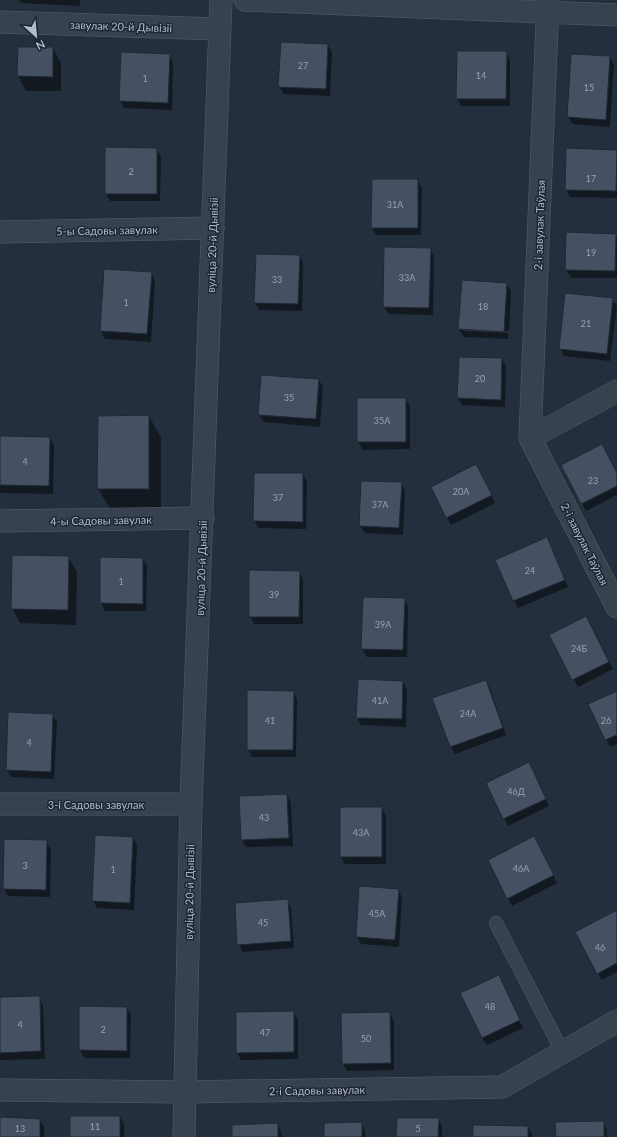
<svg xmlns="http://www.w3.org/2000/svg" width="617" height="1137" font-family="Lato,sans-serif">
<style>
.shadow{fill:#0007}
.building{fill:#455162;stroke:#1f2835}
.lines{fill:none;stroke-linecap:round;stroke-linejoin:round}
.service-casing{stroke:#565f6c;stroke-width:14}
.minor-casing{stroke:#565f6c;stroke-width:23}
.tertiary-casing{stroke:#565f6c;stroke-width:23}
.service{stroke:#38414e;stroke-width:13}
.minor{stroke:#38414e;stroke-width:22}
.tertiary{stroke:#38414e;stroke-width:22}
.labels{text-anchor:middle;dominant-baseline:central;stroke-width:3;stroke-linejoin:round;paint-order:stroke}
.number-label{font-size:9px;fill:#98a1af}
.street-label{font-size:11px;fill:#b4bcc9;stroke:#1d2633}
</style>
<rect width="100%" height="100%" fill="#242f3e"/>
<path class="shadow" d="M19 0H80V6L20 3Z
M328 45 332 53 330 96 284 94 279 86Z
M53 48 61 63V91H26L18 76Z
M506 52 510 60V106H461L457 98Z
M122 53 169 55 173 63 172 110 124 108 120 101Z
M610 57 614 65 610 127 573 124 568 117Z
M156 149 161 156 160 201H110L106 194Z
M567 149 617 151V198L570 197 566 189Z
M417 180 422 188 421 235H376L372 228Z
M567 233 615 235 617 237V278H571L566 270Z
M430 249 434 256 433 315 388 314 384 306Z
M299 256 303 263 302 311 259 310 255 303Z
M105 270 151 273 155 281 151 342 105 339 101 331Z
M463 282 507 284 511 291 509 331 463 329V331L508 333V339L464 337 459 329Z
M612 299 617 306 610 361 564 356 560 348Z
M502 359 506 367 505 407 462 405 458 398Z
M262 376 319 380 323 387 320 427 264 422 259 415Z
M358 399H405L410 406V449L363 450 358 442Z
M149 416 161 438V510H111L98 489Z
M0 437 50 438 54 445 53 494 0 493Z
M562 465 617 475V495L586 511Z
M480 473 495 503 451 525 432 488Z
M303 474 307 482 306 529 258 528 254 520Z
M401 483 405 491 403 535 365 533 360 526Z
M550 546 568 587 518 608 496 560Z
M68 557 77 572 76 625 20 623 12 608Z
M101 558 143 559 147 566 146 611H105L101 603Z
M299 572 303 579V624H254L250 616Z
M364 598 404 599 408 607 407 657H367L362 649Z
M590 625 613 669 578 687 551 635Z
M486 681 490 688 506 735 455 754 451 747Z
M403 682 407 689 406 727 361 725 357 718Z
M293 692 297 699 296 757H252L248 749Z
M617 692V744L610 747 589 705Z
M52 715 57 722 54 779 11 777 7 770Z
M532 771 549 806 508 826 487 783Z
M287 795 291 803 293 846 246 847 242 840 240 797Z
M381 808 386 815V864H345L341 857Z
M133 838 137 845 134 910 97 908 93 901Z
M46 841 51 849 50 897 8 896 4 889Z
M538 845 557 883 512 906 489 861Z
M398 890 402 897 399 947 361 944 357 937Z
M287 900 291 908 294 948 243 952 238 944Z
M617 911V972L602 980 598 973Z
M502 984 523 1028 487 1045 482 1038Z
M39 997 43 1005 45 1059 0 1060V998Z
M80 1007 127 1008 131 1015 130 1058H84L80 1050Z
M293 1012 298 1020V1059L241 1060 237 1053Z
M389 1013 394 1021V1070L347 1071 343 1064Z
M120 1117 124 1124V1137H71Z
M0 1118 40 1120 44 1127V1137H0Z
M438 1119 442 1127V1137H397Z
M603 1122 607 1130V1137H557Z
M361 1123 365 1131V1137H325Z
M277 1124 281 1132 282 1137H233Z
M528 1127 532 1134V1137H474Z"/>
<path class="building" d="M281 42 328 44 326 89 278 87Z
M18 47H53V77L17 76Z
M457 51H507L506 99H456Z
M121 52 170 54 168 103 119 101Z
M571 54 610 56 606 120 567 117Z
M105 147 157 148V194H105Z
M566 148 617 150 616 191 565 190Z
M372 179H418V228H371Z
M566 232 616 234 615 271 565 270Z
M384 247 431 248 429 308 383 307Z
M256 254 300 255 298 304 254 303Z
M104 269 152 272 147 334 100 331Z
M462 280 507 283 504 332 458 329Z
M565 293 613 298 607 354 559 349Z
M459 357 502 358 501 400 457 398Z
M261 375 319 379 316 419 258 415Z
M357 398H406V442H357Z
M149 415V489H97L98 416Z
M0 436 50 437 49 486 0 485Z
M602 444 617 473V486L581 504 561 465Z
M476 464 492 495 446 518 431 487Z
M254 473H303V522L253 521Z
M361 481 402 482 399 528 359 526Z
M547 537 565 580 513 601 495 560Z
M12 555 69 556 68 610 11 609Z
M100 557 143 558V604L100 603Z
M249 570 300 571 299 617H249Z
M363 597 405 598 403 650 361 649Z
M586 616 609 662 572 680 549 635Z
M358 679 403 681 402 719 356 718Z
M486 680 503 728 450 747 432 698Z
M247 690 294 691 293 750H247Z
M617 691V735L605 740 588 704Z
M8 712 53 714 51 772 6 770Z
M529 762 546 799 503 819 486 783Z
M287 794 289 838 241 840 239 796Z
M340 807H382V857H340Z
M95 835 133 837 130 903 92 901Z
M534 836 554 875 507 899 488 860Z
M4 839 47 840 46 890 3 889Z
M359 886 399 889 395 940 356 937Z
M288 899 291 941 237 945 235 903Z
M617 910V963L597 974 575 932Z
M499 975 520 1020 482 1038 460 993Z
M40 996 41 1051 0 1053V997Z
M79 1006 127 1007V1051L79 1050Z
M294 1011V1052L236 1053V1012Z
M390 1012 391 1063 342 1064 341 1013Z
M70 1116H120V1137H70Z
M0 1117 40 1119V1137H0Z
M397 1118H439L438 1137H396Z
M604 1121V1137H556L555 1122Z
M362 1122V1137H324V1123Z
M278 1123V1137H232V1125Z
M473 1125 528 1126V1137H473Z"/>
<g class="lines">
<defs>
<path id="service" d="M496 923 563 1053"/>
<path id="minor" d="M245 0 617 15
M548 0 530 438 617 607
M0 22 219 29
M0 232 213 228
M530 438 617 391
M0 521 203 518
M0 804H191
M0 1090 184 1092 502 1087 617 1021"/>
<path id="tertiary" d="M184 1137 191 804 221 0"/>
</defs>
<use href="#service" class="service-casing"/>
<use href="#minor" class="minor-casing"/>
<use href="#tertiary" class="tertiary-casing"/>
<use href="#service" class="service"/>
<use href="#minor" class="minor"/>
<use href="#tertiary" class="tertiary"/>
</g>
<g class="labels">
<g class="number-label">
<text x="303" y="65">27</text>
<text x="481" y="75">14</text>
<text x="145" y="78">1</text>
<text x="589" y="87">15</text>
<text x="131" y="171">2</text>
<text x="591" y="178">17</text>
<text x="395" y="204">31А</text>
<text x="591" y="252">19</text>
<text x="407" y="277">33А</text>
<text x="277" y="279">33</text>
<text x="126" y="302">1</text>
<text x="483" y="306">18</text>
<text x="586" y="323">21</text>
<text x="480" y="378">20</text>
<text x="289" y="397">35</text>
<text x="382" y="420">35А</text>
<text x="25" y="461">4</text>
<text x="593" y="480">23</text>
<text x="461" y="491">20А</text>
<text x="278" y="497">37</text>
<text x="380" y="504">37А</text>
<text x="530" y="570">24</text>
<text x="121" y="581">1</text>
<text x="274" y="594">39</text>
<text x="383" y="624">39А</text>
<text x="579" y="648">24Б</text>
<text x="380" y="700">41А</text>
<text x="468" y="713">24А</text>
<text x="270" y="720">41</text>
<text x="606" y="720">26</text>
<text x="29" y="742">4</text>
<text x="516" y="791">46Д</text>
<text x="264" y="817">43</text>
<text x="361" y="832">43А</text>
<text x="25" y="865">3</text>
<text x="521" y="868">46А</text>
<text x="113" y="869">1</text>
<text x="377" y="913">45А</text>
<text x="263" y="922">45</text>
<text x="600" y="947">46</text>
<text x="490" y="1006">48</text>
<text x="20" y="1024">4</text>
<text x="103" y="1029">2</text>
<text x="265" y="1032">47</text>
<text x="366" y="1038">50</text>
<text x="95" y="1126">11</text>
<text x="20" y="1128">13</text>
<text x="418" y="1128">5</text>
</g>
<g class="street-label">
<text transform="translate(121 26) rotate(2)">завулак 20-й Дывізіі</text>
<text transform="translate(539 225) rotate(-88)">2-і завулак Таўлая</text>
<text transform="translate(107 230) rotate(-1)">5-ы Садовы завулак</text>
<text transform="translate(212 245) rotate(-88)">вуліца 20-й Дывізіі</text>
<text transform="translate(101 520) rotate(-1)">4-ы Садовы завулак</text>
<text transform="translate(585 544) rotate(63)">2-і завулак Таўлая</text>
<text transform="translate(201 568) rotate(-88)">вуліца 20-й Дывізіі</text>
<text x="96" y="804">3-і Садовы завулак</text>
<text transform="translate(189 892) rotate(-89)">вуліца 20-й Дывізіі</text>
<text transform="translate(317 1090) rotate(-1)">2-і Садовы завулак</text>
</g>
</g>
<g transform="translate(36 36) rotate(153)" stroke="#1d2633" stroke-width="3" paint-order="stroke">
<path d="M0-3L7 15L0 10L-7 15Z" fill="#b4bcc9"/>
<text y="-6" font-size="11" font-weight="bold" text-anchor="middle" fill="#b4bcc9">N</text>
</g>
</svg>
